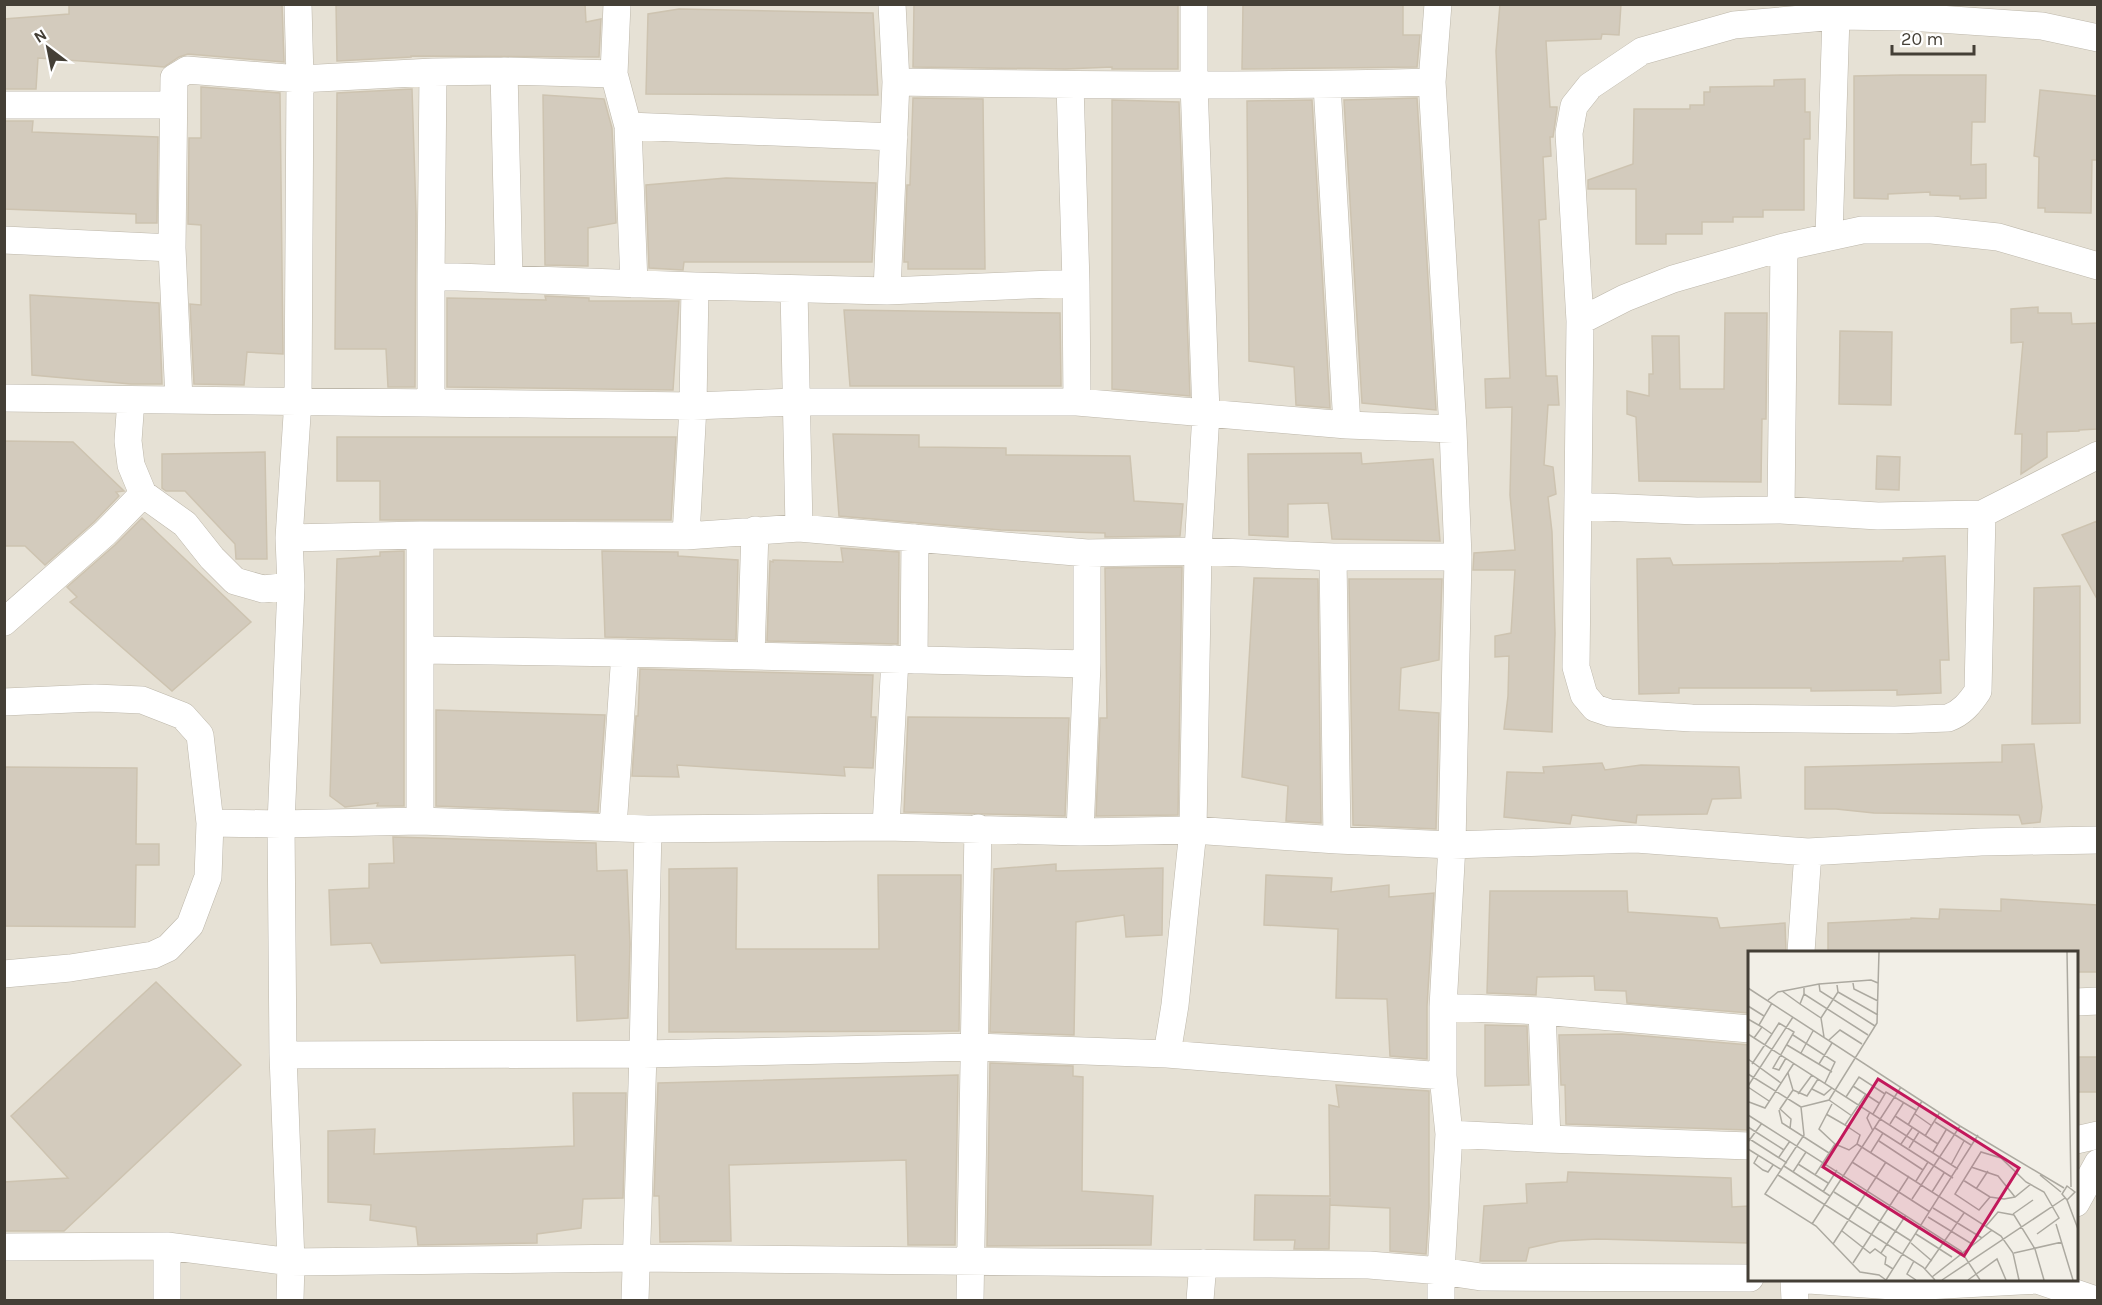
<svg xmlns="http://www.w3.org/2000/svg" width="2102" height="1305" font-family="Karla,sans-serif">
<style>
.residential{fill:#e6e1d5;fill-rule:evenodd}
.building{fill:#d3cbbd;stroke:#cdc3b0;stroke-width:1.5}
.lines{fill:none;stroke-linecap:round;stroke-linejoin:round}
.minor-casing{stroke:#bdb7aa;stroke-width:28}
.minor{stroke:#fff;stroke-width:27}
.inset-road{fill:none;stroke:#aca9a0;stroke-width:1.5}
.view{fill:#c2185b;fill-opacity:0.15;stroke:#c2185b;stroke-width:3}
.inset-edge{fill:none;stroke:#443f36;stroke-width:3}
</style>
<rect width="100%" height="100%" fill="#f2efe7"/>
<path class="residential" d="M5 5H2097V1300H5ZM1750 952H2076V1280H1750Z"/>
<path class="building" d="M69 4H282L284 62 188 54 179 57 164 67 152 66 38 58 36 89H4V19L69 14Z
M336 4H585L586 22 601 19 599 57 411 56V57L337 61Z
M914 4H1178V69H1112V67L1065 69 913 67Z
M1243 4H1403V35H1420L1417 67 1242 69Z
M1500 4H1621L1619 35 1602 34 1601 39 1546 41 1550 107H1557V109L1553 137H1550L1551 156 1543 157 1546 219 1539 220 1546 376H1557L1559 405H1548L1544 465 1553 467 1556 494 1548 497 1552 532 1555 633 1552 732 1504 729 1508 696 1509 656 1495 657V636L1511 633 1515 570H1473L1474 553 1515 550 1510 495 1512 407 1486 408 1485 379 1510 378 1496 51Z
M679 9 873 13 878 95 646 94 648 14Z
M1901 75H1986L1985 122H1972L1971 165 1986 164V198L1960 199V196L1930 195V192L1888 194V199L1854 198V76Z
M1805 79V112H1810V139H1804V210H1763V217H1733V222H1702V234H1666V244H1636V189H1588V180L1633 164 1634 109H1690V105H1704V92H1710V87L1774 86V80Z
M201 87 280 93 283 354 247 352 244 385 194 384 190 304 201 305V225L188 224 189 138H201Z
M412 89 416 214 415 387H388L386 349H335L337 93Z
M2040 90 2097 96V160H2092L2091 213 2045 212V208H2038L2039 157 2034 156Z
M543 95 604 99 612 128 616 223 588 228V266L545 265Z
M913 98 983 99 985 269H908V262H904L907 185H910Z
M1417 98 1436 410 1362 403 1344 100Z
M1112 100 1179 102 1190 396 1112 389Z
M1312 100 1330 408 1296 405 1294 367 1249 361 1247 101Z
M4 121H33L32 132 158 137 157 223H136V214L4 209Z
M726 178 876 183 872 262H684L683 270 649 268 646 185Z
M30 295 159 303 162 384H131L32 375Z
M545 296 589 298V301H679L673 390 447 387V298L546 300Z
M2038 307V313H2071L2072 324 2097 323V429L2079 430V431L2047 432V457L2021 474 2022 434H2015L2023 342 2011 343V309Z
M844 310 1060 313 1061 386H850Z
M1725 313H1767L1766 419H1762L1761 482 1639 481 1636 417 1627 414V391L1649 396V374H1653L1652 336H1679L1680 389H1724Z
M1840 331 1892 332 1891 405 1839 404Z
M833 434 919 435V447L1006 448V455L1130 456 1134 501 1183 504 1180 536 1105 537V533L1001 530 839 516Z
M337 437H676L671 520H380V481H337Z
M4 441 73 442 124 491 116 492 119 496 94 522 45 565 25 546H4Z
M265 452 267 559H236L235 544 185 491H166L162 488V454Z
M1361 453 1362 464 1433 459 1440 541 1332 539 1328 503 1288 504V537L1249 535 1248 454Z
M1877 456 1900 457 1899 490 1876 489Z
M142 518 251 622 172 691 70 602 77 597 67 587 115 545Z
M2097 521V599L2062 535Z
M841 548 899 552 898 644 767 641 770 561 773 562V560L843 562Z
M404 551V806H377L378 803 345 807 330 796 337 559 380 556V552Z
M602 551 678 552V556L738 560 736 640 605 637Z
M1945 556 1949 660H1940L1941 693 1897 695V690L1811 691V688H1679V693L1639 694 1637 559 1670 558 1673 565 1903 561V558Z
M1182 567 1178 815 1096 816 1100 718H1107L1105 568Z
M1254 578 1318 579 1321 823 1286 821 1288 786 1242 777Z
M1349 579H1442L1439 660 1401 668 1399 710 1439 713 1436 829 1353 825Z
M2080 586V723L2032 724 2034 588Z
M640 669 873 675 871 717H876L873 768 844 767 845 776 677 765 679 777 632 776 636 716H638Z
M436 710 605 715 598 812 436 806Z
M908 717 1069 718 1065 816 904 812Z
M2034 744 2042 807 2040 822 2022 824 2019 815 1874 813 1836 809H1805V767L2002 762V745Z
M1602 763 1605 770 1641 765 1739 767 1741 798 1712 799 1707 814 1637 815 1636 823 1572 815 1570 824 1504 817 1507 772 1544 773 1543 767Z
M4 767 137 768 136 844H159V865H136L135 927 4 926Z
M393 837 596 843 597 871 627 870 630 944 628 1018 577 1021 575 955 381 963 371 943 331 945 329 890 369 888V864L394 863Z
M1056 864V871L1163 868 1162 935 1126 937 1124 915 1076 922 1074 1035 990 1032 994 869Z
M737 868 736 949H879L878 875H961L959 1031 669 1032V869Z
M1266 875 1332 878 1331 892 1389 885V897L1434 893 1427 1006V1059L1390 1056 1387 999 1336 998 1338 929 1264 925Z
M1490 891H1627L1628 912 1717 918 1720 928 1785 923 1786 952H1749V1013L1627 1003 1626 991 1595 990 1594 976 1537 977 1536 995 1487 993Z
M2001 899 2097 905V972H2076V952H1828V923L1911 919V918L1939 919 1940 909 2001 911Z
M156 982 241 1065 64 1231H4V1182L68 1178 11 1116Z
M1485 1025 1527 1026 1529 1085 1485 1086Z
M1622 1034 1749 1045V1130L1566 1124 1565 1085H1561L1559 1035Z
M2076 1057H2097V1092H2076Z
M990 1063 1073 1066V1076L1083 1077 1082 1191 1153 1196 1151 1245 987 1246Z
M958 1075 955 1245H908L906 1160 729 1165 731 1241 660 1242 659 1196H654L658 1083Z
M1336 1085 1429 1091V1207L1426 1254 1390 1251V1208L1330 1205V1198L1329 1249H1294L1295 1240H1254L1255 1195 1330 1196 1329 1105 1339 1107Z
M573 1093H626L623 1198 583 1199 581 1228 537 1234V1243L418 1245 416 1227 370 1220 371 1205 328 1202V1131L375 1129 374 1154 574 1146Z
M1568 1172 1731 1178 1732 1207 1749 1206V1243L1597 1239 1560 1241 1529 1248 1526 1261H1480L1484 1206 1527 1203 1526 1184 1567 1182Z"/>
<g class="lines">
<defs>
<path id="minor" d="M617 4 614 74 628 126 634 284
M1438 4 1432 82 1453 429 1458 557 1452 845 1443 1007V1076L1449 1134 1441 1271V1300
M504 71 509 279
M896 82C1075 85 1253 87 1432 82
M1070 85 1076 283 1077 402
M1327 85 1347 425
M4 105H173
M628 126 894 137
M1829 236 1836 16
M4 240 172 248
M431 276 695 286 887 291 1076 283
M794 289 799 528
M887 291 896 82 892 4
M1580 321 1625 298 1673 279 1784 247 1862 230H1932L1998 237 2098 266
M4 398 693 406 795 402H1077L1347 425 1453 429
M131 400 128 441 131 465 143 494 185 524 212 558 235 581 263 589 291 586
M179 400 172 248 174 78 187 70 300 79 433 72 504 71 614 74
M431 402V276L433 72
M1578 506 1697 511 1781 510 1878 516 1982 514 2098 455
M1781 510 1784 247
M1982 514 1978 691C1970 703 1962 713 1948 718L1895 720 1692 718 1610 713 1595 708 1584 695 1576 667 1580 321 1569 133 1574 106 1590 86 1642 51 1734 25 1836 16 1909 17 2042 26 2098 38
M420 535V821
M686 536 693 406 695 286
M289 538 420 535 686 536 799 528 1087 553 1198 551 1333 557H1458
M1333 557 1337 840
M4 622 105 533 143 494
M421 650 625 653 1087 664
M751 656 755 530
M914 660 915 538
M4 702 95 698 142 700 183 716 200 735 210 823 208 877 190 925 168 948 153 955 70 968 4 974
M210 823 281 824 420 821 648 829 886 827 1080 832 1193 830 1337 840 1452 845 1636 839 1808 852 1981 842 2098 840
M613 827 625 653
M886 827 895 659
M1080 832 1087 664V553
M1801 952 1808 852
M2076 1002 2098 1001
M1443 1007 1542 1011 1750 1029
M1542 1011 1547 1139
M1167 1054 1175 1005 1193 830 1198 551 1206 413 1194 84V4
M283 1055 643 1054 975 1047 1167 1054 1443 1076
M1449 1134 1547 1139 1750 1146
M2076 1140 2098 1135
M2076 1203 2098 1163
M4 1247 167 1246 291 1262 635 1258 1369 1265 1441 1271 1481 1277 1750 1278
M1794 1280 1795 1300
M1809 1280 1907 1287 2037 1280 2096 1300
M167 1300V1246
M290 1300 291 1262 283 1055 281 824 291 586 289 538 298 400 300 79 298 4
M635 1300 643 1054 648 829
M970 1300 978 828
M1200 1300 1203 1263"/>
</defs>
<use href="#minor" class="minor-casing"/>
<use href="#minor" class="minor"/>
</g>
<g transform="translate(1748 951)">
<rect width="330" height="330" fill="#f2efe7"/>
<path class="inset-road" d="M131 1 129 72 81 149 53 156 56 184 17 243 68 275 112 321 131 324 138 329M319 1 323 236M105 32 106 38 130 50M71 33 72 40 127 75M0 37 212 175 316 237M56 37V43L120 84M34 40 52 53M90 41 130 64M56 43 52 53 73 67M20 49 30 41 71 33 123 29 130 32M0 55 16 65M0 68 14 76 6 87M11 74 24 52M14 76 24 83 31 72 46 81 25 117 31 119 38 107M0 83 210 218M45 84 87 111 77 132M76 86 73 67 90 41 89 34M81 89 92 79 114 93M39 94 84 121M53 102 65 80M0 108 33 132M4 113 24 83M71 113 84 92M40 122 45 139 32 158 43 168 42 178M0 123 53 156M0 135 45 66M105 135 131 152M0 136 21 150M64 138 76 144 84 137M45 139 59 145 70 128M50 143 64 124M98 146 111 126 137 143M81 149 104 165M1 151 17 157 46 112M31 159 34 172 81 202M122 161 119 167 125 180M78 163 97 174 118 143M125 163 138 141 168 159M167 163 184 175M0 164 213 300 232 329M147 165 190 193M187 171 223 194M142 173 156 151M160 174 174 150M0 176 36 199M127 177 205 227M177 185 192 161M0 187 39 212M131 190 175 219M0 191 14 172M87 193 101 199 109 193 112 184 97 174M109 193 253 285 265 302 271 329M153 193 164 177M161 197 171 181M0 198 34 219M123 201 135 182M185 201 198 179M10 205 6 212 15 219 20 221 25 214M31 206 42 190M104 211 182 261M50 213 80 232M203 214 216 190M36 215 82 245M223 216 250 225 267 246M45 221 58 201M30 224 175 316 187 329M67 224 87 193 71 178 84 153M292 224 313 241M215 229 242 246 256 248 267 246 283 233M168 230 180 211M228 238 240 220M75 241 89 219M86 241 163 290M184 241 196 222M242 246 231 259 207 243 233 201 253 207 278 231 296 241 311 267 289 283M164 248 212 175M319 249 327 241 319 235 314 243 319 249 330 278M185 257 234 287M265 263 285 249M180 266 224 293M64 273 153 136M308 273 325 329M238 275 250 261 266 264 287 298 296 329M94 280 122 302 127 298 138 306 137 313 145 318M168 283 204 306M163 292 184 310M85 293 138 211M133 302 158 264M266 302 314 291M166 310 159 323 168 329M105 312 161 225M177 318 216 262M184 326 244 279M138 329 230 184M194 329 317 247M220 329 249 308 258 329"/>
<path class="view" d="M130 128 271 217 216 305 75 216Z"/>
<rect width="330" height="330" class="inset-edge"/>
</g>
<rect width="2102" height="1305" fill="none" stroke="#443f36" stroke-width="12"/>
<g transform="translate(48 48) rotate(328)" stroke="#ffffff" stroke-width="4.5" paint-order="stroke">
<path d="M0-4.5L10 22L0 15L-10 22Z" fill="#443f36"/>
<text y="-9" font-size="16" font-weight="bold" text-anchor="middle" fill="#443f36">N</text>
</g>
<path d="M1892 45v9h82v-9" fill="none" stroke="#443f36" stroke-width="3"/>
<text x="1901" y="45" font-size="18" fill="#443f36" stroke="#ffffff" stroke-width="4.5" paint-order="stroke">20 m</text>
</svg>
